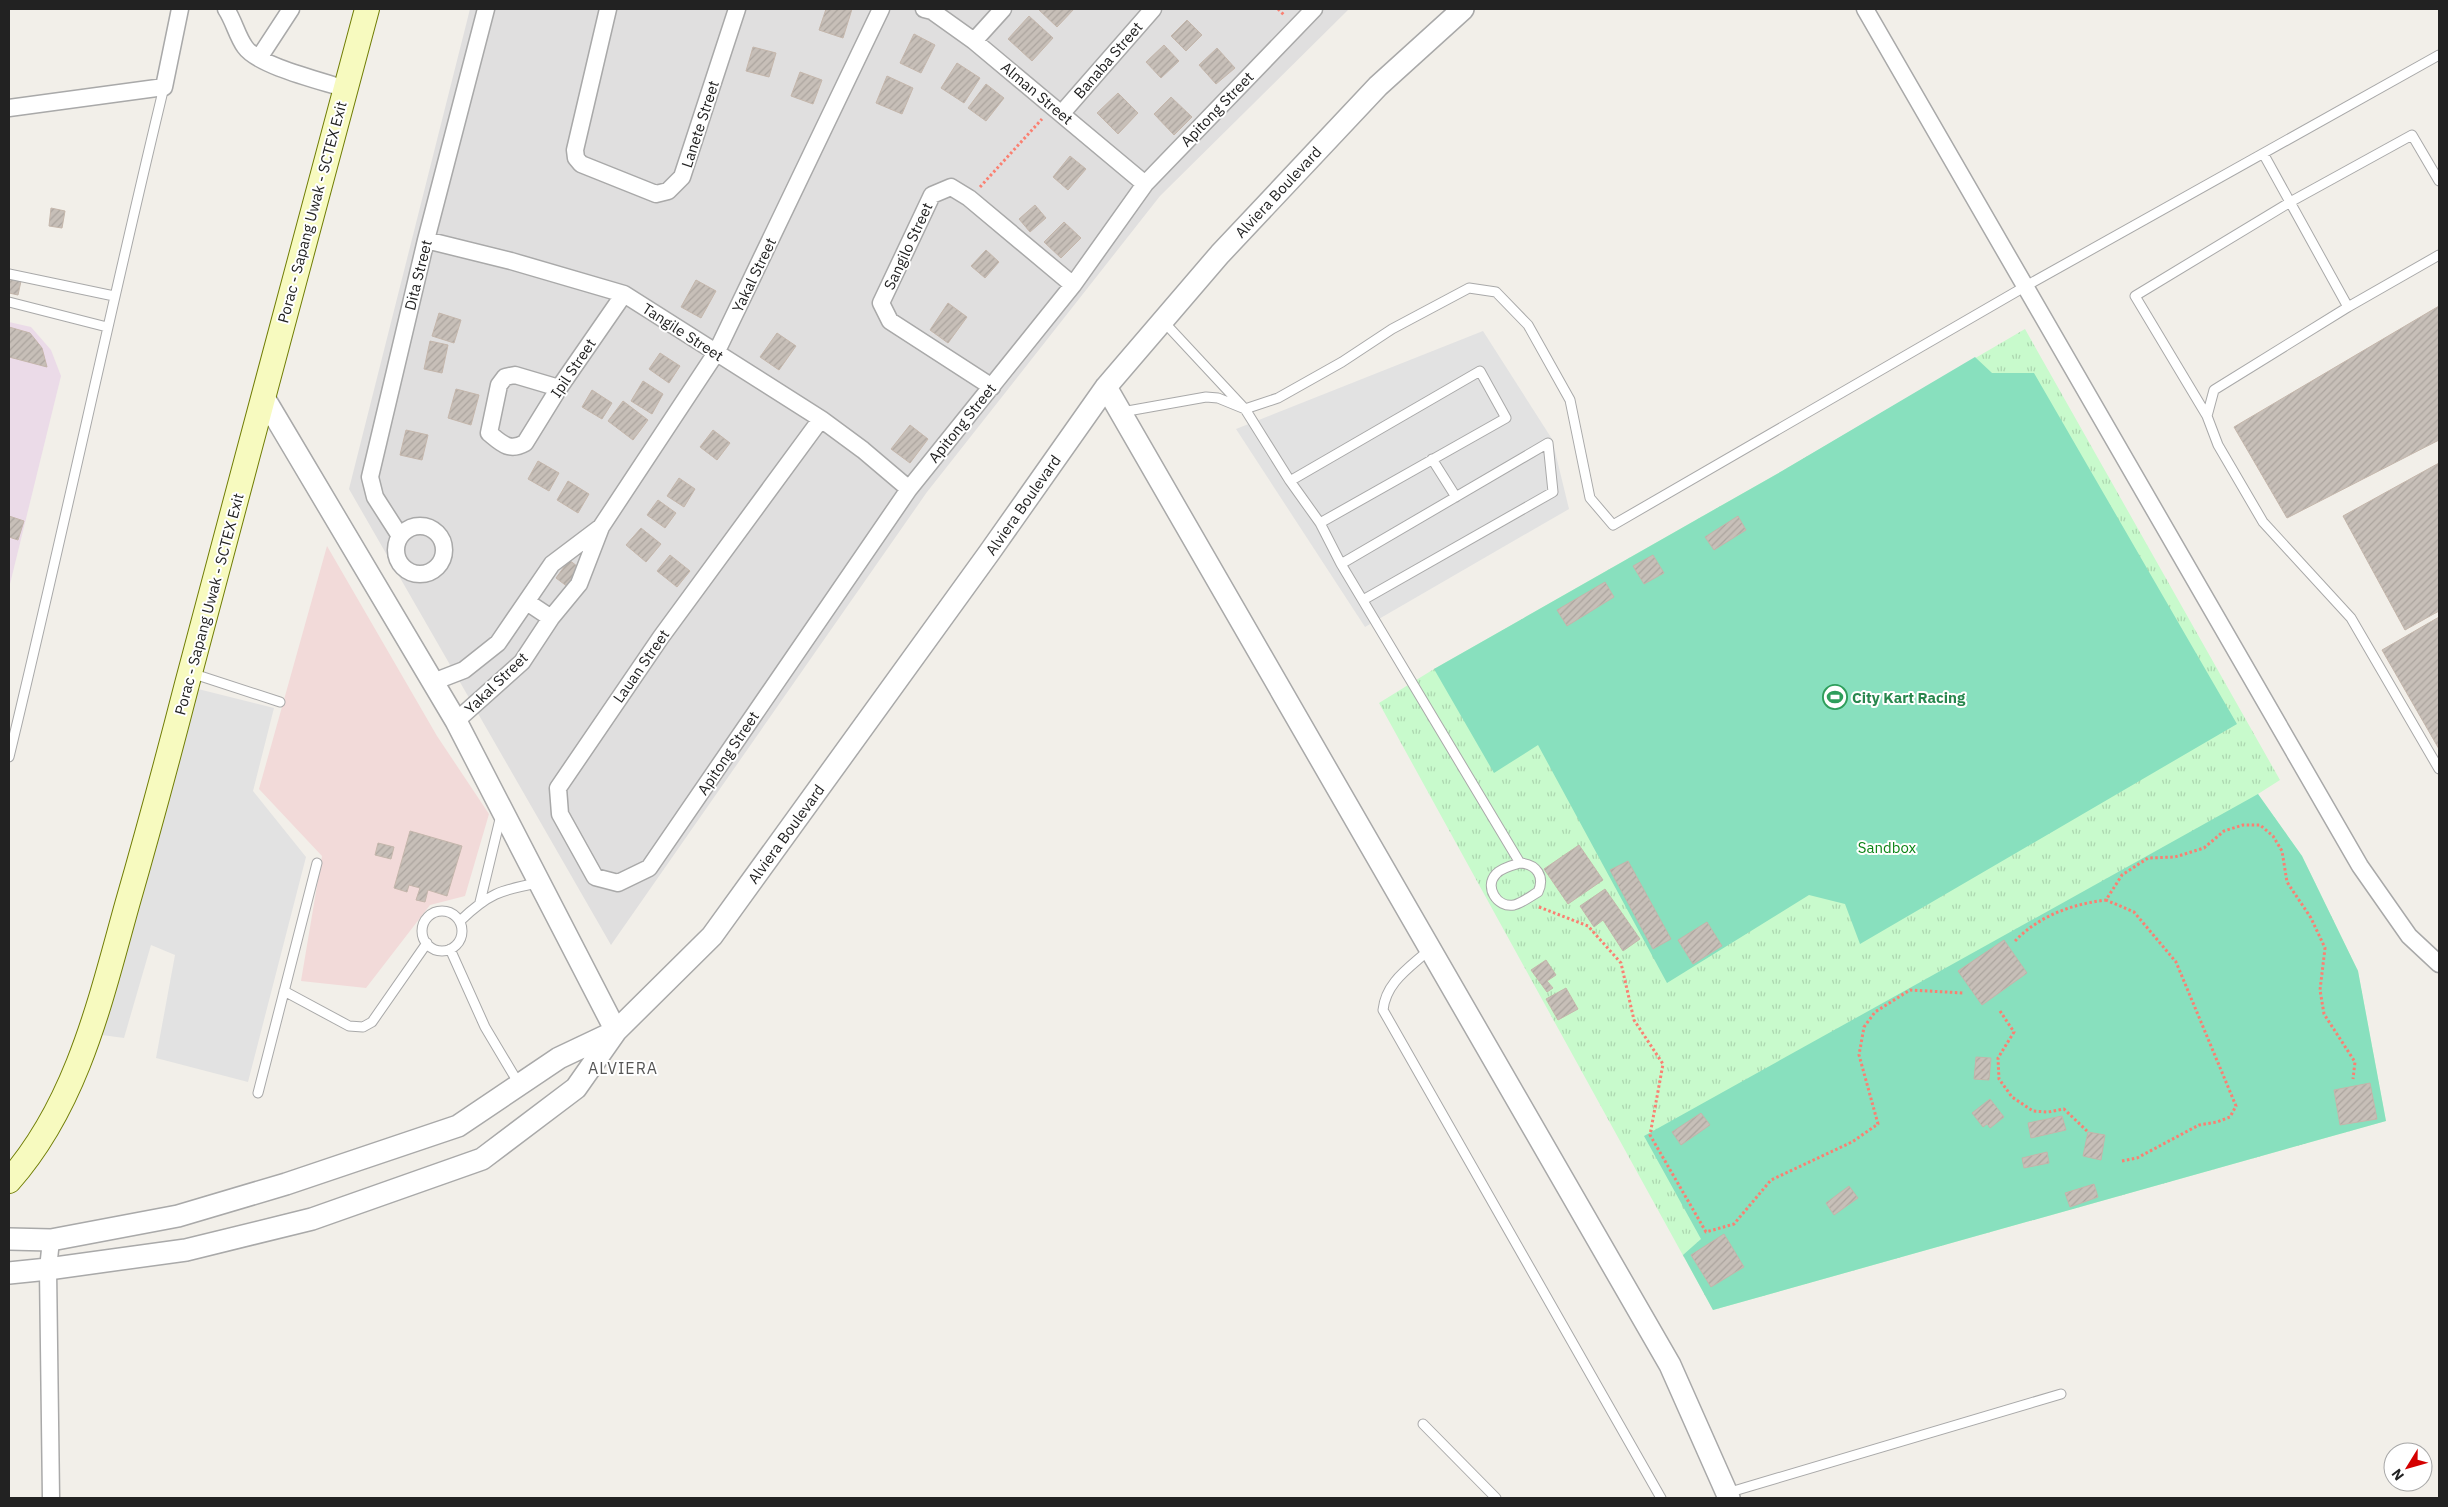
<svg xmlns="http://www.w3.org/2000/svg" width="2448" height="1507" font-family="'IBM Plex Sans',sans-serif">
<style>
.residential{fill:#e0dfdf}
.commercial{fill:#f2dad9}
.industrial{fill:#ebdbe8}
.park{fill:url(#park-tufts)}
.pitch{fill:#88e0be}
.parking{fill:#e2e2e2}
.building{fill:url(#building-hatch);stroke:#c4b6ab}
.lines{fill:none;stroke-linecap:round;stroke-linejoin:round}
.service-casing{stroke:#a9a9a9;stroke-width:11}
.minor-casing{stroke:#a9a9a9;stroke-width:19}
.tertiary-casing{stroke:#a9a9a9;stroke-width:24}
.secondary-casing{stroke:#707d05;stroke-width:26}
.path{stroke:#fa8072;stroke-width:3;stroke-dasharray:2.5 2.5;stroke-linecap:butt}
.service{stroke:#fff;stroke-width:9}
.minor{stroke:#fff;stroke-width:16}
.tertiary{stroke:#fff;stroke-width:21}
.secondary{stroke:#f7fabf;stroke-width:24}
.labels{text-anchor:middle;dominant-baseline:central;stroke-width:4;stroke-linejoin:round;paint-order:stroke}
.street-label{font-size:15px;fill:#222;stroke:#fff}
.leisure-label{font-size:15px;font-weight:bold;fill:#27864d;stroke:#fff;text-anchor:start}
.park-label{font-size:15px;fill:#0c8416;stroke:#fff}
.neighbourhood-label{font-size:16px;letter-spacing:1px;fill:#555;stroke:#fff}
</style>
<defs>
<pattern id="park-tufts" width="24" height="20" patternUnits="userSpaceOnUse" patternTransform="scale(1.25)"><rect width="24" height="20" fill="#c8facc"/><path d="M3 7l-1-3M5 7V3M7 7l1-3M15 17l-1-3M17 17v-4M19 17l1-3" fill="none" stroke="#acd6af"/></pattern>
<pattern id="building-hatch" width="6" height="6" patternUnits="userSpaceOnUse" patternTransform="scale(1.25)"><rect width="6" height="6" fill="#c7bfb8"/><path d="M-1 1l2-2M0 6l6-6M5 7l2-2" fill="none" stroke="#aba49e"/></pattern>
</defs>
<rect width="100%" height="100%" fill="#f2efe9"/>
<path class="residential" d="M470 9H1349L1160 196 927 492 611 945 349 489Z"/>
<path class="commercial" d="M327 546 437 736 489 814 465 896 430 905 366 988 301 981 322 856 259 789Z"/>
<path class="industrial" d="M9 322 31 327 51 350 61 376 9 588Z"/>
<path class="park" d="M2025 329 2280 780 2258 794 2302 856 2358 971 2386 1121 1713 1310 1379 703 1434 669 1782 471Z"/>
<path class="pitch" d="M1975 357 1992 373H2034L2237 724 1860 944 1845 904 1809 895 1667 983 1538 745 1494 773 1434 669 1782 471Z
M2258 794 2302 856 2358 971 2386 1121 1713 1310 1683 1255 1701 1239 1644 1136Z"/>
<path class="parking" d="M1483 331 1552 439 1569 509 1365 627 1236 429Z
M198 689 274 708 253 791 306 857 248 1082 156 1058 175 955 151 945 124 1038 102 1035 137 892Z"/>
<path class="building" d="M826 9H852L843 38 819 30Z
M1038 9H1074L1057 27Z
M1029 16 1053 38 1032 61 1008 39Z
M1187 20 1202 35 1186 51 1171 36Z
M914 34 935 45 921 73 900 63Z
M1164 45 1179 61 1161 78 1146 62Z
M753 47 776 53 769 77 746 71Z
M1217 48 1235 68 1216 84 1199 65Z
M957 63 980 78 964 103 941 88Z
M800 72 822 80 813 104 791 96Z
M887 76 913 88 902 114 876 103Z
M986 84 1004 98 986 121 968 108Z
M1118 93 1138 113 1118 134 1097 113Z
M1171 97 1192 117 1174 135 1154 114Z
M1070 156 1086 169 1068 190 1053 177Z
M1035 205 1046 218 1030 232 1019 219Z
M51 208 65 211 62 228 49 226Z
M1064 222 1081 238 1061 258 1044 242Z
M986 250 999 262 985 278 971 266Z
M9 279 21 281 18 295 9 293Z
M696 280 716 291 701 318 681 307Z
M948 303 967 317 948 343 930 330Z
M2439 306V440L2287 518 2234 427Z
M439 313 461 320 454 343 432 336Z
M9 327 30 333 42 348 47 367 9 357Z
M777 333 796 346 779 370 760 357Z
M430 341 448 345 442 373 424 369Z
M660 353 680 366 669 383 649 369Z
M643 381 663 394 652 414 631 401Z
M456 389 479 395 471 425 448 418Z
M592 390 612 403 602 419 582 407Z
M623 401 648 420 633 440 608 421Z
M910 425 928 439 910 463 891 449Z
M406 430 428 435 422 460 400 455Z
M713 430 730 443 717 460 700 447Z
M538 461 559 473 549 491 528 479Z
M2439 463V611L2405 630 2343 516Z
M679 478 695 489 684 507 667 496Z
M568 481 589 494 578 513 557 500Z
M658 500 676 513 665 528 647 515Z
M9 516 24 521 18 540 9 537Z
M1738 516 1746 530 1714 550 1705 537Z
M641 528 661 544 646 562 626 545Z
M670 555 690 571 677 587 657 571Z
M1653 555 1664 573 1644 584 1633 566Z
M569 560 581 569 568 587 556 578Z
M1605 582 1614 597 1567 626 1557 610Z
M2439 617V749L2382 650Z
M410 831 462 846 447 896 428 890 425 902 416 900 420 888 409 885 407 892 394 888Z
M378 843 394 847 391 859 375 855Z
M1579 845 1603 880 1568 904 1544 869Z
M1628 861 1671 939 1653 949 1610 870Z
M1605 889 1640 939 1623 951 1603 920 1594 927 1580 906Z
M1707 922 1722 946 1693 964 1678 940Z
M2004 940 2027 973 1982 1005 1958 971Z
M1546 960 1556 975 1547 981 1553 988 1547 992 1531 970Z
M1566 988 1578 1009 1558 1020 1546 999Z
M1976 1057 1991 1058 1989 1080 1974 1079Z
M2370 1083 2377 1119 2340 1125 2334 1090Z
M1990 1099 2004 1117 1990 1128 1987 1124 1983 1127 1972 1113Z
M1701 1113 1710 1125 1681 1145 1672 1132Z
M2062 1116 2066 1130 2031 1138 2028 1123Z
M2088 1132 2105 1135 2101 1160 2083 1156Z
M2047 1152 2049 1163 2024 1168 2022 1158Z
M2094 1184 2098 1197 2070 1207 2065 1193Z
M1849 1186 1858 1198 1834 1215 1826 1203Z
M1724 1234 1744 1267 1711 1287 1691 1255Z"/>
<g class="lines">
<defs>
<path id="service" d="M2264 155 2348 307 2214 390 2207 416 2218 445 2263 522 2351 618 2439 769
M9 274 114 296
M9 302 107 327
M2348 307 2439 255
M1163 321 1245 409 1290 481 1320 523 1341 564 1520 863
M1122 412 1206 397 1218 398 1245 409 1278 398 1342 362 1392 329 1469 288 1496 292 1528 325 1570 400 1590 498 1613 525 2026 286 2439 55
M2207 416 2135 296 2292 201 2412 135 2439 181
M1432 459 1456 497
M1290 481 1480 371 1506 418 1320 523
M1341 564 1548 443 1553 492 1363 600
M191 673 280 702
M9 757C63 534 110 310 164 87
M1520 863C1537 864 1545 877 1538 892 1531 896 1522 903 1514 905 1497 908 1484 887 1496 874 1501 868 1513 865 1520 863Z
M480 902 501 815
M422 931a20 20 0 1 1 40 0a20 20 0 1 1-40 0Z
M460 921C488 894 500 890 538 883
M1431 948C1411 967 1386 981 1383 1010L1661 1498
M450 949 485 1027 519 1084
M284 991 349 1026 363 1027 372 1022 427 943
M258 1093 317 863
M1423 1424 1496 1498
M1727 1493 2061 1394"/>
<path id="minor" d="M226 9C234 21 237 36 245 47 258 66 322 81 346 89
M608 9 575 150 576 158 581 164 656 194 668 191 682 177 737 9
M924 9 932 11 974 41 1145 184
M1865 9 2360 866 2409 936 2439 964
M974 41 1003 9
M259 58 291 9
M9 108 164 87 180 9
M1062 113 1153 9
M426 240 511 261 624 294 821 419 863 450 909 489
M992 387 890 321 881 303 932 195 951 187 969 198 1073 285
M559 388 515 375 505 377 499 385 489 433C501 443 509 452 525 443L559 388 624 294
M821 419 661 637 558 788 560 814 595 877 618 883 649 868 909 489 1073 285 1145 184 1314 9
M396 550a24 24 0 1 1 48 0a24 24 0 1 1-48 0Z
M400 536 375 497 370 477 426 240 486 9
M527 602 551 618
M433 682 464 670 498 643 552 564 601 527
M456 721 522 662 551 618 579 584 601 527 716 353 881 9
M51 1498 48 1269 51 1240"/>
<path id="tertiary" d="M1106 387 1670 1365 1729 1498
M263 396 456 721 616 1031
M9 1239 51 1240 178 1216 286 1184 458 1126 559 1058 616 1031
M9 1273 48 1269 186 1250 312 1219 482 1159 576 1088 616 1031 712 936 989 553 1106 387 1220 254 1378 86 1463 9"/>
<path id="secondary" d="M9 1181C77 1104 100 1002 127 905 148 832 168 758 187 684 247 459 306 234 367 9"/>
</defs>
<use href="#service" class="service-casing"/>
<use href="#minor" class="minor-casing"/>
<use href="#tertiary" class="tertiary-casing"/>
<use href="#secondary" class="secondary-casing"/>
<path class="path" d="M1278 9 1285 16
M980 187 1042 119
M1539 907 1588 926 1621 963 1634 1020 1663 1064 1650 1135 1706 1232 1734 1224 1771 1180 1852 1142 1878 1124 1859 1055 1864 1027 1875 1012 1910 990 1964 993
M2015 941C2039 916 2072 904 2106 900
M2000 1011 2014 1032 1998 1058 1999 1079 2012 1097 2033 1111 2048 1112 2064 1109 2087 1131
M2122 1161 2137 1158 2199 1125 2217 1122 2230 1117 2236 1106 2176 962 2134 912 2106 900 2122 875 2148 858 2175 857 2204 848 2224 831 2243 825H2260L2273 836 2282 851 2287 882 2311 918 2325 948 2320 990 2324 1014 2355 1062 2353 1079"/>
<use href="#service" class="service"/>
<use href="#minor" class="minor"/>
<use href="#tertiary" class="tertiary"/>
<use href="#secondary" class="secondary"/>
</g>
<defs>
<symbol id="stadium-ring" viewBox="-11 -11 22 22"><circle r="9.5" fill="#fff" stroke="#2e9e5b" stroke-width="1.5"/><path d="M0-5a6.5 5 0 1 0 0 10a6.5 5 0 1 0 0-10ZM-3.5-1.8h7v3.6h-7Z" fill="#2e9e5b"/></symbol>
</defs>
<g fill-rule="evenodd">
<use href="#stadium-ring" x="1821" y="683" width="28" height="28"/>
</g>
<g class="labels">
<g class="street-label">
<text transform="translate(1108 60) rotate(-49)">Banaba Street</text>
<text transform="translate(1037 93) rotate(40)">Alman Street</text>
<text transform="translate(1217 109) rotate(-46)">Apitong Street</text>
<text transform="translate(700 124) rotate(-72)">Lanete Street</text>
<text transform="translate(1278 192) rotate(-47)">Alviera Boulevard</text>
<text transform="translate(312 212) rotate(-75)">Porac - Sapang Uwak - SCTEX Exit</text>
<text transform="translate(908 246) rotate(-65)">Sangilo Street</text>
<text transform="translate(418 275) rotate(-76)">Dita Street</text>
<text transform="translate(754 275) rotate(-64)">Yakal Street</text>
<text transform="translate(683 332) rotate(33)">Tangile Street</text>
<text transform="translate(573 368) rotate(-56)">Ipil Street</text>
<text transform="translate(962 423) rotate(-51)">Apitong Street</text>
<text transform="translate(1023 505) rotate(-55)">Alviera Boulevard</text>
<text transform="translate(209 604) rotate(-75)">Porac - Sapang Uwak - SCTEX Exit</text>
<text transform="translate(641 666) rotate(-55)">Lauan Street</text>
<text transform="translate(496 683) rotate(-44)">Yakal Street</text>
<text transform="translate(728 753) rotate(-56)">Apitong Street</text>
<text transform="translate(786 834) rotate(-54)">Alviera Boulevard</text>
</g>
<g class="leisure-label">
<text x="1852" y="697">City Kart Racing</text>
</g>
<g class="park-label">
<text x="1887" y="847">Sandbox</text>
</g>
<g class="neighbourhood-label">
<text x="623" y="1068">ALVIERA</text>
</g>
</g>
<rect width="2448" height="1507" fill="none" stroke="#222222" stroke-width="20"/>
<g transform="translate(2408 1467) rotate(233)"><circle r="24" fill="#ffffff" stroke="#a7a7a7"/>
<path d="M0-4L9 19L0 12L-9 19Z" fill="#d40000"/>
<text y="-8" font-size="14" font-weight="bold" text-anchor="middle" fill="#222222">N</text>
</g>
</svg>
